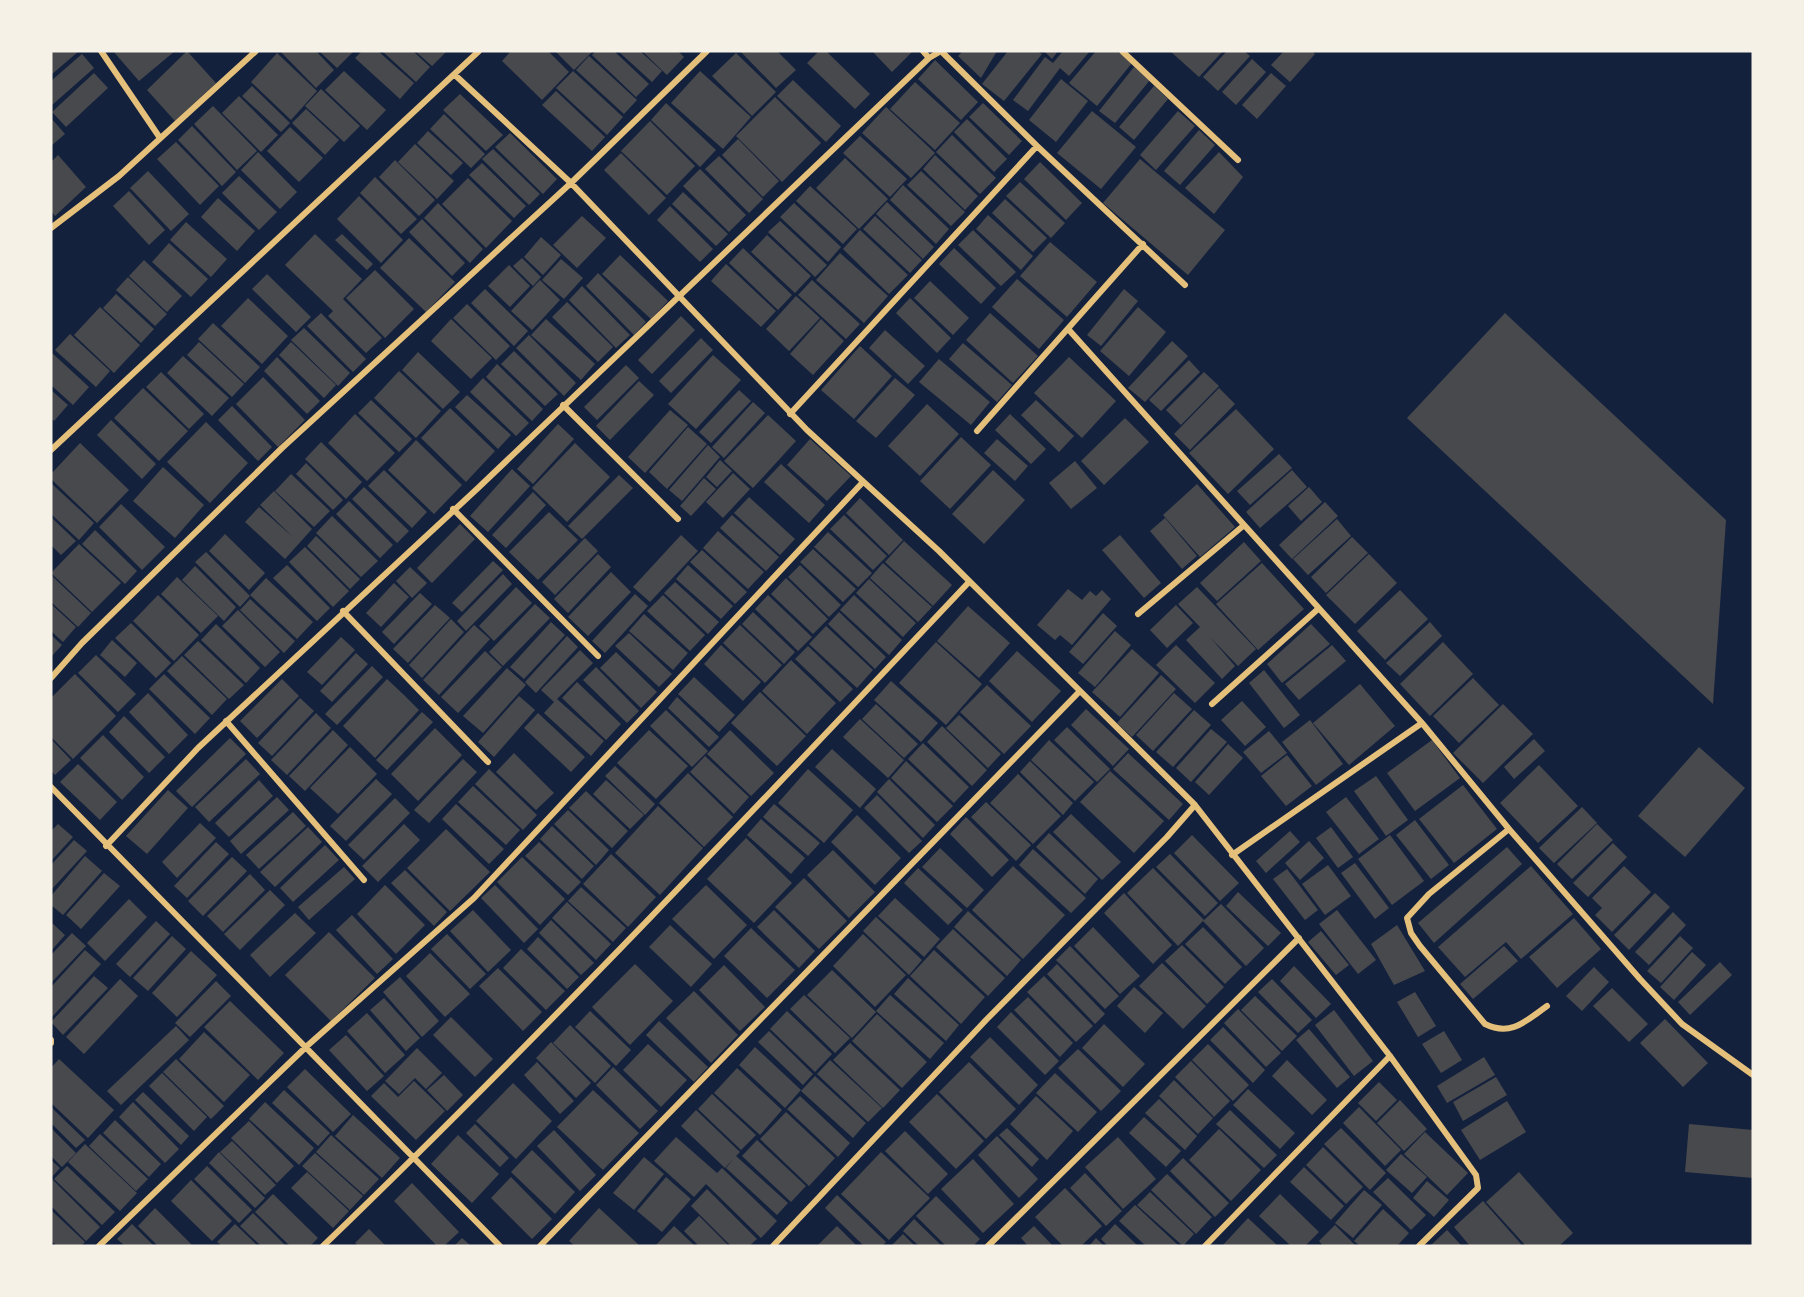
<svg xmlns="http://www.w3.org/2000/svg" width="1804" height="1297" font-family="'Titillium Web',sans-serif">
<style>
.building{fill:#48494c}
.lines{fill:none;stroke-linecap:round;stroke-linejoin:round}
.minor{stroke:#e5c07b;stroke-width:6}
</style>
<rect width="100%" height="100%" fill="#14213d"/>
<path class="building" d="M52 51H79L51 75Z
M113 51H175L139 81Z
M187 51 216 83 175 121 147 90Z
M280 51H316L334 70 316 88Z
M319 51H354L337 68Z
M362 51H378L414 83 400 99 355 58Z
M382 51H413L430 67 416 82Z
M415 51H447L432 66Z
M511 51H548L569 72 542 100 502 61Z
M555 51H593L574 70Z
M596 51H614L649 84 636 97 592 55Z
M618 51H640L662 71 652 82Z
M642 51H678L684 57 667 75Z
M740 51H777L796 70 776 88Z
M819 51H826L870 94 855 109 807 63Z
M872 51H913L892 72Z
M963 51H997L981 78 958 56Z
M1008 51H1037L1042 54 1004 101 982 84Z
M1044 51H1058L1052 59Z
M1063 51H1090L1069 76 1060 68 1028 111 1013 100 1045 57 1053 63Z
M1096 51H1117L1132 63 1097 106 1069 83Z
M1170 51H1223L1199 77Z
M1227 51H1244L1250 56 1218 91 1203 77Z
M1284 51H1312L1315 54 1290 82 1271 65Z
M277 53 317 91 291 120 251 82Z
M736 53 776 92 752 116 712 76Z
M82 54 94 68 51 106V81Z
M589 56 637 100 624 114 576 70Z
M1252 59 1266 72 1236 105 1222 92Z
M935 60 978 102 961 120 918 79Z
M1134 67 1150 80 1115 123 1099 111Z
M344 71 386 110 367 130 325 90Z
M573 71 623 117 607 135 556 88Z
M700 71 751 117 723 149 671 103Z
M94 73 108 88 66 127 52 112Z
M1271 73 1286 86 1257 119 1242 105Z
M1061 79 1088 101 1056 142 1029 120Z
M793 80 841 126 826 142 777 96Z
M915 82 960 123 935 150 890 109Z
M252 86 290 123 281 132 242 96Z
M1154 86 1168 99 1134 140 1119 127Z
M321 89 360 126 344 142 305 106Z
M556 91 605 137 592 151 542 105Z
M460 94 503 135 486 151 443 110Z
M239 96 278 135 261 152 222 113Z
M775 97 821 143 782 182 736 136Z
M666 103 716 150 700 167 651 120Z
M983 103 1022 141 1009 155 969 117Z
M213 106 257 151 237 170 194 124Z
M886 107 935 153 911 178 862 133Z
M306 109 339 140 325 155 292 123Z
M1092 111 1136 147 1101 189 1057 153Z
M1178 111 1195 126 1156 170 1140 155Z
M444 114 485 154 471 168 430 129Z
M51 118 65 134 51 146Z
M967 119 1007 159 994 172 954 132Z
M650 121 695 166 667 195 621 151Z
M192 126 236 172 222 186 178 140Z
M290 127 323 158 299 182 267 151Z
M1199 130 1215 145 1180 185 1164 171Z
M428 131 463 163 451 175 417 143Z
M510 133 557 179 543 194 495 147Z
M952 135 996 178 980 194 936 152Z
M860 136 907 179 890 197 843 153Z
M738 139 779 181 763 197 722 155Z
M176 142 219 186 200 205 157 159Z
M415 144 454 181 437 199 398 162Z
M493 149 540 194 529 205 482 159Z
M258 152 297 192 280 209 241 170Z
M1219 152 1243 177 1214 214 1185 188Z
M621 153 666 198 649 215 604 170Z
M58 155 86 187 55 216 51 211V162Z
M935 155 978 196 965 210 923 169Z
M719 156 763 199 749 213 705 169Z
M845 158 888 199 859 229 816 188Z
M1140 159 1225 230 1188 275 1103 203Z
M395 160 435 200 419 216 379 177Z
M1040 162 1082 203 1066 220 1024 179Z
M482 163 526 206 514 218 469 175Z
M700 169 746 215 729 232 683 186Z
M148 171 189 214 171 231 130 188Z
M921 171 965 212 951 226 907 185Z
M239 176 277 212 259 230 222 193Z
M375 177 417 219 401 234 360 193Z
M468 178 512 221 486 248 442 204Z
M1020 182 1065 223 1051 238 1006 196Z
M903 185 949 229 936 244 890 200Z
M810 186 857 229 843 244 796 201Z
M129 191 165 230 149 245 113 206Z
M683 192 728 234 716 246 672 204Z
M359 196 403 240 381 263 337 219Z
M218 198 255 231 237 251 201 217Z
M1005 199 1047 238 1033 252 992 213Z
M887 202 934 247 923 259 876 214Z
M438 203 483 249 470 263 424 218Z
M794 203 841 247 828 262 780 217Z
M670 206 713 249 700 262 657 220Z
M988 215 1033 256 1021 270 976 229Z
M582 216 606 238 577 268 553 245Z
M875 216 922 260 910 273 863 229Z
M422 219 465 263 452 276 409 232Z
M780 221 827 265 815 277 768 232Z
M186 222 227 259 211 277 170 240Z
M860 230 908 275 889 294 843 249Z
M973 230 1016 272 1001 286 958 245Z
M315 234 362 279 343 299 382 338 366 353 328 316 333 311 285 265Z
M342 234 373 264 367 270 335 240Z
M767 235 811 276 795 293 751 252Z
M541 237 561 255 543 275 524 257Z
M409 238 455 282 426 312 380 268Z
M1050 242 1097 282 1067 317 1020 276Z
M169 243 208 279 191 297 152 262Z
M743 248 792 295 778 310 729 263Z
M954 248 996 288 981 304 939 264Z
M840 253 888 296 864 323 816 280Z
M620 255 668 301 651 319 602 274Z
M522 258 541 277 533 286 513 266Z
M561 259 583 278 564 299 542 280Z
M144 260 182 296 167 312 129 276Z
M726 264 776 311 761 327 711 281Z
M509 265 530 286 510 307 488 286Z
M375 270 414 309 385 338 346 298Z
M598 273 646 322 634 335 586 286Z
M267 274 311 317 296 332 252 289Z
M128 277 167 314 155 326 116 290Z
M1017 279 1064 320 1039 349 992 307Z
M540 280 560 300 532 330 511 311Z
M812 280 860 324 846 339 798 295Z
M930 281 969 318 953 335 914 298Z
M582 286 630 335 616 348 569 300Z
M485 289 528 331 514 346 471 303Z
M1124 289 1138 301 1101 346 1087 335Z
M116 294 154 329 141 343 103 308Z
M796 296 820 318 789 351 766 329Z
M248 298 288 336 262 364 221 326Z
M910 298 951 338 937 353 896 313Z
M567 302 613 347 598 362 552 317Z
M467 304 510 346 496 360 453 318Z
M100 307 140 345 114 373 74 335Z
M1138 307 1166 332 1129 376 1100 351Z
M321 313 366 359 353 372 307 326Z
M990 313 1038 356 1013 383 966 340Z
M1505 313 1726 520 1713 704 1407 418Z
M681 316 695 330 652 374 638 360Z
M451 319 492 358 471 379 431 341Z
M546 319 595 364 581 380 531 335Z
M821 319 844 341 813 375 790 354Z
M213 323 260 367 245 383 198 339Z
M304 328 350 373 338 386 291 340Z
M885 330 925 366 908 384 869 348Z
M70 334 110 371 96 387 55 350Z
M529 335 576 383 564 396 516 348Z
M701 338 713 350 671 393 659 381Z
M1172 341 1188 356 1145 402 1128 388Z
M199 342 244 384 232 397 187 355Z
M291 342 336 385 324 398 279 355Z
M963 343 1012 385 997 402 949 359Z
M860 346 892 376 854 419 821 390Z
M514 351 558 394 545 406 501 364Z
M51 352 89 387 73 405 51 385Z
M418 352 460 392 443 409 402 370Z
M713 355 741 380 696 429 668 404Z
M183 356 229 398 212 416 167 373Z
M277 357 320 401 307 414 264 371Z
M1069 357 1116 401 1082 438 1034 393Z
M939 359 990 402 971 425 919 382Z
M1189 360 1200 372 1161 411 1149 400Z
M497 364 543 409 532 421 486 377Z
M626 365 639 378 597 420 584 407Z
M399 371 441 411 416 438 374 398Z
M161 372 204 414 189 429 146 387Z
M1204 372 1219 386 1181 425 1166 410Z
M263 377 305 420 278 447 236 404Z
M483 378 529 423 516 436 470 392Z
M895 378 915 395 876 438 856 421Z
M639 381 654 395 610 440 596 426Z
M143 388 188 431 159 461 114 418Z
M1219 388 1235 404 1190 450 1174 434Z
M51 390 68 405 54 421 51 418Z
M739 390 751 401 711 443 699 432Z
M467 395 511 435 498 449 455 407Z
M371 400 412 439 399 452 358 413Z
M1036 400 1074 436 1059 452 1021 415Z
M753 402 765 413 724 458 712 447Z
M927 404 959 434 920 476 888 446Z
M232 406 272 447 258 461 218 420Z
M450 408 495 451 466 482 421 438Z
M1236 409 1274 449 1228 494 1189 453Z
M670 410 688 425 645 473 628 457Z
M355 414 395 453 367 481 328 443Z
M1010 414 1046 449 1031 464 995 430Z
M768 415 796 441 753 488 724 461Z
M1125 418 1149 442 1104 485 1081 461Z
M111 420 156 464 142 479 97 435Z
M206 422 248 463 210 503 167 462Z
M558 424 574 439 533 484 517 469Z
M688 427 707 444 667 489 649 472Z
M961 437 991 465 950 509 920 481Z
M810 439 851 476 827 501 787 465Z
M997 439 1028 466 1015 481 984 453Z
M416 440 462 485 434 514 388 470Z
M321 442 362 482 346 499 305 459Z
M80 443 129 490 97 523 51 479V474Z
M575 443 610 477 567 522 532 488Z
M708 445 720 457 682 501 669 490Z
M1279 454 1292 468 1250 505 1237 491Z
M720 460 732 471 717 487 706 477Z
M1075 461 1097 488 1071 509 1049 483Z
M306 463 343 500 333 510 296 474Z
M781 464 825 505 809 523 764 482Z
M163 467 204 505 175 538 133 501Z
M512 469 530 486 488 532 470 516Z
M384 470 427 512 412 528 368 486Z
M993 470 1025 500 984 544 952 514Z
M1292 470 1307 487 1260 528 1246 512Z
M733 473 750 489 723 518 706 502Z
M291 474 330 511 314 527 275 491Z
M619 475 633 488 582 539 568 526Z
M704 478 716 489 691 516 680 506Z
M51 483 94 523 79 540 51 514Z
M1197 484 1235 527 1200 557 1163 515Z
M364 487 409 531 397 543 352 499Z
M1309 487 1322 502 1301 521 1288 506Z
M274 491 312 529 285 559 245 522 259 507 294 538 260 505Z
M533 492 546 505 506 548 492 535Z
M749 497 795 539 780 555 734 513Z
M860 498 903 540 889 555 846 513Z
M349 501 393 545 380 558 336 514Z
M1325 502 1338 516 1292 559 1279 545Z
M121 504 165 547 142 570 99 527Z
M549 512 578 540 538 580 509 552Z
M732 515 779 557 766 571 720 528Z
M844 515 887 556 873 570 830 529Z
M332 516 378 561 361 577 316 533Z
M51 517 76 541 61 555 51 545Z
M1165 518 1197 556 1182 569 1150 531Z
M1337 519 1351 536 1308 575 1293 559Z
M460 524 475 539 432 583 417 568Z
M95 530 137 571 125 584 82 544Z
M718 531 764 572 748 589 703 548Z
M828 532 872 573 858 587 814 547Z
M225 534 265 573 249 590 209 551Z
M681 535 698 551 650 602 633 587Z
M1120 535 1161 583 1144 598 1102 550Z
M316 536 360 579 350 589 307 546Z
M1352 537 1368 553 1326 593 1311 577Z
M585 538 598 551 555 595 542 582Z
M904 541 952 585 933 606 885 562Z
M1244 542 1261 561 1217 601 1200 583Z
M79 544 121 583 92 612 51 573Z
M305 547 349 591 333 607 289 562Z
M813 549 856 589 843 602 800 562Z
M702 550 747 592 735 604 690 562Z
M206 552 250 596 240 607 195 562Z
M598 554 611 567 568 613 554 599Z
M1369 554 1397 583 1355 624 1326 595Z
M493 561 503 570 462 612 452 603Z
M883 563 932 607 918 622 870 578Z
M1262 563 1304 609 1258 650 1216 604Z
M287 565 330 608 317 621 273 578Z
M688 565 733 606 721 619 676 579Z
M800 565 841 605 829 617 788 577Z
M195 566 236 607 224 621 182 580Z
M410 567 427 583 412 598 396 581Z
M611 572 631 592 588 636 568 617Z
M503 574 512 584 466 631 457 621Z
M51 575 91 613 78 627 51 602Z
M177 577 218 616 201 633 161 594Z
M266 578 313 622 297 639 250 595Z
M786 578 828 619 813 634 771 594Z
M869 579 916 623 903 637 856 593Z
M675 582 719 622 708 634 664 593Z
M394 583 409 597 381 627 366 613Z
M516 587 532 603 494 641 479 626Z
M1197 587 1256 649 1238 666 1210 637 1235 666 1222 679 1186 640 1200 627 1178 604Z
M1068 589 1082 600 1090 591 1096 596 1102 590 1111 599 1072 645 1060 635 1055 640 1037 625Z
M1400 590 1428 619 1385 660 1357 631Z
M420 593 432 604 394 644 382 632Z
M635 594 648 606 605 653 592 641Z
M158 595 199 635 174 661 133 621Z
M663 595 705 635 690 651 647 611Z
M768 595 812 637 798 651 755 609Z
M854 595 902 640 889 655 840 610Z
M250 599 295 641 284 653 240 610Z
M51 604 76 627 63 642 51 631Z
M535 604 550 618 503 666 489 652Z
M435 605 450 618 408 663 393 649Z
M1176 605 1193 623 1167 648 1150 630Z
M968 606 1010 643 979 678 937 641Z
M238 610 280 652 265 667 222 626Z
M753 612 795 652 784 664 742 624Z
M839 612 886 657 875 669 828 624Z
M1103 613 1117 626 1083 664 1069 652Z
M644 614 688 653 673 670 629 631Z
M451 619 464 632 422 678 409 665Z
M551 622 565 635 524 679 510 667Z
M1430 622 1442 636 1400 676 1386 663Z
M131 623 171 663 156 678 115 638Z
M216 624 260 668 246 683 201 640Z
M1311 624 1330 644 1282 683 1267 664Z
M474 625 490 639 439 695 423 680Z
M740 625 782 665 765 683 723 643Z
M826 626 873 670 857 688 809 644Z
M1115 631 1131 645 1095 687 1078 673Z
M629 633 672 674 659 687 615 646Z
M51 635 62 645 51 657Z
M567 636 578 647 536 693 525 682Z
M341 637 355 650 322 685 307 672Z
M112 640 137 663 125 677 100 655Z
M198 641 244 685 229 699 184 655Z
M936 642 982 684 946 725 899 683Z
M1443 642 1473 674 1430 716 1400 684Z
M721 645 761 682 743 701 704 664Z
M1176 645 1215 683 1195 703 1156 665Z
M1332 645 1346 661 1299 700 1285 684Z
M808 646 853 689 840 702 795 659Z
M1132 649 1159 673 1120 717 1092 692Z
M580 650 593 663 557 699 604 741 591 756 544 713 554 702 541 690Z
M485 651 502 667 458 713 441 697Z
M1017 651 1061 691 1032 722 989 681Z
M616 652 657 692 641 708 600 668Z
M356 653 368 664 332 702 320 691Z
M96 655 136 694 118 712 78 673Z
M182 656 227 699 212 715 167 671Z
M791 660 836 703 807 734 762 691Z
M372 666 383 677 337 725 325 714Z
M596 667 639 711 627 723 583 680Z
M507 668 526 685 483 733 463 716Z
M1264 670 1300 715 1284 728 1249 683Z
M75 674 116 716 73 759 51 737V698Z
M164 674 210 718 195 734 149 689Z
M1161 675 1176 689 1132 737 1117 723Z
M694 677 735 715 719 732 678 694Z
M1473 678 1499 705 1459 743 1433 716Z
M282 679 299 696 257 738 240 721Z
M387 679 405 696 388 713 405 696 419 710 375 758 343 726Z
M891 681 938 723 921 742 874 700Z
M577 682 621 724 606 740 562 698Z
M1360 684 1395 726 1349 765 1313 723Z
M987 685 1031 726 1004 754 960 712Z
M760 692 806 736 777 766 731 723Z
M148 693 188 735 169 754 129 712Z
M1174 693 1192 709 1153 751 1136 735Z
M519 696 535 710 494 757 478 742Z
M677 697 719 737 709 747 668 708Z
M300 698 314 711 272 756 258 743Z
M1242 701 1266 727 1245 746 1221 720Z
M876 704 918 744 904 758 862 719Z
M1503 704 1533 734 1483 783 1453 753Z
M1086 709 1129 749 1113 766 1071 725Z
M666 710 708 751 692 767 650 726Z
M1194 710 1211 725 1173 767 1156 752Z
M422 712 433 722 387 770 376 760Z
M316 713 331 728 287 775 271 760Z
M538 713 585 757 571 772 524 728Z
M959 715 1001 754 988 768 946 728Z
M124 716 165 757 149 773 109 732Z
M860 719 904 760 888 778 843 737Z
M1310 720 1343 764 1316 785 1282 742Z
M942 726 987 770 972 786 927 742Z
M1067 727 1110 769 1097 782 1054 740Z
M435 728 462 755 418 801 391 774Z
M1211 729 1227 742 1191 782 1176 768Z
M333 730 348 745 305 791 289 776Z
M649 730 688 766 656 799 617 763Z
M730 730 774 773 751 796 707 754Z
M1269 731 1287 753 1261 773 1243 752Z
M103 735 144 777 122 800 80 758Z
M230 738 246 754 192 807 176 791Z
M51 739 71 760 55 775 51 771Z
M1534 739 1545 751 1514 779 1504 767Z
M1049 740 1094 782 1075 801 1031 760Z
M1432 740 1460 778 1415 811 1387 773Z
M923 743 969 787 954 803 908 759Z
M1228 744 1243 758 1209 795 1195 782Z
M350 747 377 774 338 814 310 788Z
M1699 747 1745 788 1685 857 1638 816Z
M832 749 876 789 860 808 815 767Z
M514 753 554 793 536 810 496 772Z
M1128 753 1183 804 1169 820 1113 769Z
M1287 755 1312 786 1286 806 1261 776Z
M705 756 749 797 734 814 690 772Z
M246 759 260 774 209 822 195 807Z
M463 759 477 772 429 823 414 810Z
M906 761 953 806 937 822 891 778Z
M1030 761 1073 803 1063 815 1020 772Z
M78 764 117 802 100 820 60 782Z
M1539 765 1578 806 1538 843 1500 803Z
M615 766 655 804 645 815 605 776Z
M489 769 537 815 523 830 475 784Z
M808 769 853 810 824 843 778 803Z
M1110 771 1164 821 1134 853 1080 802Z
M688 773 733 817 704 847 659 803Z
M1018 774 1061 816 1033 844 990 803Z
M1376 776 1408 820 1386 836 1354 791Z
M376 779 392 794 346 841 330 826Z
M889 779 935 825 923 838 877 792Z
M259 780 273 796 229 837 215 823Z
M606 780 644 815 630 829 593 794Z
M1463 785 1497 829 1454 863 1419 819Z
M473 786 520 830 506 845 458 802Z
M168 790 188 808 147 854 126 836Z
M586 791 628 831 612 848 569 808Z
M877 795 922 841 909 853 864 808Z
M277 797 289 810 241 854 230 841Z
M1346 797 1379 839 1359 854 1326 812Z
M395 798 410 813 364 860 348 845Z
M986 802 1031 845 1016 861 971 817Z
M456 804 504 849 489 864 442 819Z
M774 804 820 843 808 856 763 817Z
M658 806 703 848 660 895 615 853Z
M1582 807 1597 823 1554 863 1539 848Z
M568 810 609 850 596 865 554 824Z
M293 812 306 826 259 869 246 855Z
M1071 814 1121 862 1102 880 1053 832Z
M857 815 901 858 875 885 831 842Z
M966 817 1009 860 992 877 950 834Z
M761 819 805 858 791 874 747 835Z
M1415 820 1449 865 1431 879 1396 835Z
M200 823 216 838 177 878 162 862Z
M58 824 73 837 51 861V831Z
M404 824 420 840 378 882 362 866Z
M1597 824 1613 840 1572 879 1557 864Z
M552 826 594 866 582 879 540 839Z
M308 827 322 842 275 887 260 872Z
M1331 827 1353 857 1338 868 1316 838Z
M446 829 490 872 450 911 407 868Z
M1290 831 1300 842 1266 873 1256 861Z
M1049 833 1098 879 1085 894 1036 847Z
M1192 835 1239 883 1220 901 1174 853Z
M1390 835 1424 881 1392 905 1358 859Z
M746 838 792 883 754 923 707 879Z
M74 840 87 851 51 890V865Z
M1309 841 1324 858 1300 880 1285 863Z
M216 842 229 854 187 898 174 886Z
M539 842 581 882 568 895 525 856Z
M1613 843 1627 857 1588 897 1573 883Z
M325 845 339 860 293 902 280 888Z
M1507 847 1522 864 1434 943 1418 923Z
M940 848 984 890 967 908 922 867Z
M1033 849 1086 898 1071 913 1019 865Z
M833 850 875 892 849 918 807 875Z
M611 854 656 897 628 927 583 884Z
M1170 854 1218 903 1205 916 1156 867Z
M85 856 102 871 63 915 51 905V896Z
M232 857 247 871 203 916 188 901Z
M522 857 565 899 540 925 497 882Z
M1355 863 1389 908 1375 919 1341 873Z
M1328 865 1351 896 1325 915 1302 884Z
M1013 866 1065 915 1023 959 972 910Z
M1531 866 1573 914 1521 959 1506 942 1465 977 1438 947Z
M1624 866 1651 892 1612 932 1595 915 1602 908 1592 898Z
M344 867 355 879 309 920 298 907Z
M918 868 963 910 948 925 904 883Z
M1153 868 1204 920 1178 946 1127 893Z
M1287 869 1318 910 1305 920 1273 879Z
M405 870 447 912 434 926 391 883Z
M104 873 120 886 81 929 66 915Z
M250 874 265 890 223 932 207 916Z
M804 878 847 921 819 949 775 907Z
M385 885 425 925 396 954 357 914Z
M495 885 538 929 524 943 481 898Z
M706 885 747 925 714 959 672 919Z
M581 887 626 928 613 942 568 901Z
M270 890 285 905 240 950 224 934Z
M1238 892 1281 933 1268 946 1226 906Z
M1124 893 1172 945 1153 964 1104 913Z
M1655 893 1670 907 1629 950 1614 935Z
M895 898 940 939 924 957 878 916Z
M129 899 147 917 105 961 87 943Z
M567 902 611 944 596 960 552 918Z
M1221 904 1264 948 1246 966 1203 921Z
M473 910 511 950 488 972 450 931Z
M774 910 815 951 799 968 757 927Z
M1337 910 1376 960 1358 974 1319 924Z
M968 911 1021 960 1007 976 954 927Z
M1673 912 1686 925 1649 965 1635 952Z
M295 913 316 933 270 977 250 955Z
M352 915 393 959 377 974 336 930Z
M876 917 922 960 909 975 863 931Z
M1574 918 1601 949 1557 988 1529 957Z
M551 920 594 963 581 975 539 933Z
M156 921 170 934 130 977 116 964Z
M51 922 65 935 51 951Z
M670 925 712 964 691 987 649 947Z
M1397 925 1425 971 1394 985 1371 944Z
M1093 927 1140 976 1120 994 1074 946Z
M1203 927 1242 967 1225 984 1185 944Z
M751 928 795 970 767 998 724 956Z
M953 929 1005 978 988 996 936 947Z
M1321 931 1349 965 1336 975 1308 942Z
M329 932 375 978 331 1021 285 975Z
M72 933 86 946 51 983V955Z
M447 934 486 974 470 989 431 949Z
M863 934 906 975 875 1007 833 966Z
M172 936 186 949 148 991 133 978Z
M1680 936 1693 948 1661 983 1647 971Z
M538 937 579 977 567 989 527 949Z
M1182 945 1224 987 1207 1004 1165 961Z
M1070 946 1119 996 1105 1009 1056 960Z
M1504 946 1518 961 1473 999 1460 984Z
M521 949 565 991 546 1010 503 968Z
M85 950 101 964 51 1018V987Z
M934 950 985 997 961 1024 910 976Z
M191 951 217 975 177 1017 152 993Z
M1692 952 1706 965 1674 1000 1660 987Z
M430 953 470 994 445 1017 406 976Z
M1720 962 1732 975 1690 1015 1678 1002Z
M1162 963 1206 1006 1183 1029 1139 986Z
M635 964 673 1001 630 1045 592 1007Z
M1057 964 1105 1014 1095 1024 1047 974Z
M724 965 765 1007 740 1031 699 990Z
M1294 966 1331 1004 1316 1018 1280 981Z
M1594 967 1609 982 1582 1011 1566 996Z
M498 968 542 1012 523 1031 479 986Z
M832 970 876 1012 852 1038 807 995Z
M94 976 108 988 63 1035 51 1022Z
M1044 976 1093 1026 1076 1042 1027 992Z
M400 977 439 1021 422 1037 383 992Z
M908 978 959 1025 946 1041 894 994Z
M120 979 138 996 84 1054 66 1037Z
M1272 979 1312 1020 1298 1033 1258 992Z
M216 981 231 996 190 1037 175 1023Z
M1134 987 1163 1013 1145 1033 1117 1006Z
M1612 988 1648 1024 1629 1042 1593 1006Z
M694 991 738 1035 711 1063 666 1018Z
M1415 992 1436 1026 1418 1037 1397 1002Z
M804 995 850 1038 835 1053 790 1009Z
M890 995 944 1043 930 1059 876 1011Z
M1255 996 1297 1036 1282 1051 1241 1010Z
M1028 997 1073 1043 1060 1057 1014 1010Z
M384 998 420 1038 406 1051 370 1010Z
M230 1001 284 1053 258 1080 204 1027Z
M1238 1009 1281 1053 1266 1067 1224 1023Z
M1334 1010 1373 1061 1354 1076 1315 1025Z
M590 1011 631 1050 616 1066 575 1027Z
M787 1011 832 1054 815 1072 770 1029Z
M1011 1012 1059 1061 1045 1075 997 1027Z
M367 1013 405 1055 385 1073 347 1031Z
M877 1014 927 1062 902 1088 852 1041Z
M451 1017 493 1059 475 1077 433 1035Z
M1665 1019 1708 1063 1683 1087 1640 1043Z
M659 1021 708 1067 694 1082 646 1035Z
M1104 1024 1145 1064 1123 1087 1082 1048Z
M570 1025 611 1066 595 1083 553 1043Z
M176 1026 189 1040 121 1105 107 1091Z
M1223 1027 1265 1070 1253 1083 1210 1040Z
M1309 1029 1350 1077 1337 1088 1296 1040Z
M769 1031 813 1074 803 1085 758 1042Z
M1444 1031 1462 1060 1441 1073 1422 1044Z
M204 1032 250 1075 224 1102 179 1059Z
M346 1035 384 1076 367 1091 329 1050Z
M990 1037 1038 1085 1019 1105 970 1057Z
M551 1042 591 1083 576 1098 536 1058Z
M850 1043 900 1090 883 1108 833 1060Z
M648 1044 687 1080 661 1107 623 1070Z
M1208 1044 1249 1085 1233 1101 1192 1060Z
M755 1047 801 1090 785 1108 739 1065Z
M417 1048 442 1073 426 1089 415 1078 399 1094 385 1081Z
M1078 1049 1121 1091 1101 1111 1058 1068Z
M1484 1057 1495 1075 1447 1103 1437 1086Z
M59 1059 114 1110 88 1138 51 1103V1068Z
M176 1059 224 1106 211 1119 163 1072Z
M830 1060 882 1108 868 1122 817 1074Z
M1287 1060 1327 1100 1312 1115 1272 1076Z
M1191 1061 1230 1101 1214 1117 1175 1077Z
M537 1062 574 1101 560 1114 524 1075Z
M969 1062 1016 1109 986 1139 939 1092Z
M613 1067 658 1111 640 1129 596 1085Z
M737 1068 782 1110 760 1135 714 1093Z
M305 1069 351 1114 333 1132 287 1087Z
M162 1073 207 1117 194 1131 149 1086Z
M1055 1073 1097 1112 1078 1132 1036 1093Z
M444 1075 463 1095 447 1111 427 1090Z
M815 1076 866 1123 853 1138 801 1091Z
M1496 1077 1507 1095 1463 1121 1453 1102Z
M1174 1080 1213 1118 1198 1134 1159 1096Z
M414 1081 445 1111 416 1140 371 1096 384 1083 398 1097Z
M1379 1082 1397 1100 1376 1121 1358 1103Z
M513 1083 552 1121 516 1159 476 1121Z
M1248 1089 1295 1133 1280 1149 1233 1105Z
M284 1090 330 1133 318 1146 272 1103Z
M593 1090 639 1133 603 1170 557 1127Z
M143 1092 189 1136 181 1145 135 1100Z
M712 1094 756 1135 741 1150 698 1109Z
M937 1094 984 1141 956 1169 909 1122Z
M800 1096 850 1143 838 1157 787 1109Z
M1036 1096 1073 1131 1047 1160 1010 1124Z
M1159 1099 1197 1136 1185 1150 1145 1113Z
M1400 1100 1427 1129 1404 1151 1377 1123Z
M1507 1101 1526 1132 1480 1160 1461 1130Z
M133 1102 179 1149 165 1163 119 1117Z
M265 1102 314 1148 299 1165 249 1119Z
M51 1107 85 1140 76 1148 51 1123Z
M1359 1107 1401 1150 1385 1166 1343 1123Z
M696 1110 740 1152 736 1156 788 1203 777 1215 726 1168 734 1158 725 1168 681 1126Z
M1230 1110 1277 1155 1264 1168 1216 1124Z
M786 1112 835 1158 809 1186 760 1139Z
M353 1115 400 1158 382 1178 335 1136Z
M1144 1117 1181 1151 1166 1167 1129 1133Z
M115 1120 161 1164 149 1177 103 1133Z
M249 1121 294 1166 277 1183 231 1138Z
M475 1124 509 1158 500 1167 466 1133Z
M1689 1124 1753 1130V1178L1685 1172Z
M51 1128 76 1153 62 1167 51 1156Z
M1007 1128 1039 1159 1032 1167 999 1135Z
M1341 1128 1386 1173 1370 1190 1324 1144Z
M1219 1129 1261 1170 1231 1201 1189 1160Z
M554 1130 596 1175 580 1191 537 1146Z
M905 1131 948 1174 928 1194 885 1151Z
M1425 1132 1468 1173 1447 1195 1404 1154Z
M100 1134 148 1179 136 1191 89 1146Z
M331 1135 379 1179 364 1195 316 1152Z
M458 1135 499 1174 472 1203 431 1164Z
M997 1136 1038 1179 1019 1198 978 1155Z
M676 1137 717 1173 722 1168 777 1221 761 1238 706 1184 694 1197 654 1161Z
M1118 1137 1156 1179 1123 1209 1085 1167Z
M757 1140 806 1186 791 1202 742 1156Z
M232 1141 276 1185 265 1195 220 1152Z
M85 1144 137 1193 120 1211 68 1162Z
M1323 1147 1363 1187 1346 1204 1306 1165Z
M532 1150 575 1192 555 1214 511 1172Z
M219 1152 265 1198 255 1208 209 1163Z
M881 1152 930 1198 889 1240 841 1194Z
M315 1153 363 1196 350 1210 302 1166Z
M1401 1154 1427 1177 1412 1193 1386 1170Z
M644 1157 664 1174 634 1210 613 1193Z
M1183 1158 1229 1203 1215 1217 1170 1171Z
M973 1159 1014 1204 983 1233 941 1189Z
M51 1160 60 1168 51 1178Z
M67 1166 115 1212 102 1225 54 1179Z
M207 1166 252 1210 239 1223 194 1179Z
M1304 1167 1344 1206 1331 1220 1290 1182Z
M307 1172 349 1211 333 1228 291 1188Z
M1519 1172 1573 1233 1559 1246H1526L1486 1202Z
M1085 1173 1122 1211 1106 1226 1070 1188Z
M1167 1174 1212 1217 1196 1234 1151 1190Z
M511 1177 552 1219 532 1239 491 1198Z
M666 1177 691 1199 662 1232 637 1211Z
M51 1178 100 1227 86 1241 51 1206Z
M1388 1178 1426 1215 1411 1230 1373 1192Z
M191 1180 232 1221 212 1241 171 1201Z
M1427 1181 1449 1200 1434 1217 1413 1198Z
M412 1183 459 1232 444 1246H437L394 1201Z
M1065 1188 1102 1226 1081 1246H1063L1035 1217Z
M707 1189 757 1239 749 1246H731L691 1206Z
M1364 1190 1382 1205 1353 1238 1335 1223Z
M1150 1192 1194 1234 1183 1246 1137 1205Z
M273 1194 318 1238 310 1246H290L255 1212Z
M1280 1194 1319 1232 1305 1246H1291L1259 1216Z
M837 1195 886 1242 882 1246H864L825 1208Z
M936 1196 980 1239 973 1246H946L916 1216Z
M1483 1201 1521 1244 1519 1246H1470L1454 1227Z
M1135 1205 1179 1246H1146L1119 1221Z
M155 1208 193 1246H158L138 1226Z
M599 1208 639 1245 638 1246H575L569 1241Z
M1383 1209 1409 1233 1397 1246H1360L1354 1241Z
M51 1210 85 1242 81 1246H57L51 1241Z
M253 1213 286 1246H261L240 1226Z
M699 1216 729 1246H699L684 1231Z
M1248 1218 1278 1246H1222Z
M914 1219 942 1246H919L903 1231Z
M132 1224 154 1246H125L117 1239Z
M235 1224 258 1246H222L217 1242Z
M1115 1224 1138 1246H1108L1101 1239Z
M1335 1225 1356 1246H1323L1319 1241Z
M674 1226 695 1246H655Z
M837 1226 857 1246H817Z
M1034 1226 1053 1246H1028L1021 1238Z
M369 1229 386 1246H359L355 1243Z
M1447 1230 1462 1246H1430Z
M903 1234 915 1246H891Z
M462 1238 471 1246H454Z
M1096 1238 1104 1246H1089Z"/>
<g class="lines">
<path class="minor" d="M101 51 160 138
M923 51 929 58 941 51 1037 146 1185 285
M1122 51 1238 160
M455 75 571 183 807 430 939 551 1195 805 1390 1056 1476 1175 1478 1188 1419 1246
M51 228 119 176 256 51
M1069 330 1422 723 1509 829 1640 979 1682 1024 1753 1075
M563 405 678 519
M790 414 1037 146
M977 431 1143 244
M51 450 479 51
M453 509 598 656
M343 611 488 762
M1138 614 1243 526
M51 678 82 643 282 448 571 183 707 51
M1212 704 1318 609
M226 721 364 880
M51 787 500 1246
M1509 829 1429 894 1407 918 1411 933 1420 946 1485 1024C1511 1037 1526 1021 1547 1006
M106 846 198 748 478 488 929 58
M1232 855 1422 723
M51 1040V1043
M99 1246 307 1046 474 898 863 482
M323 1246C545 1032 757 807 969 582
M540 1246 1079 692
M773 1246 987 1019 1167 837 1195 805
M988 1246 1299 938
M1205 1246 1390 1056"/>
</g>
<rect width="1804" height="1297" fill="none" stroke="#f6f1e7" stroke-width="105"/>
</svg>
